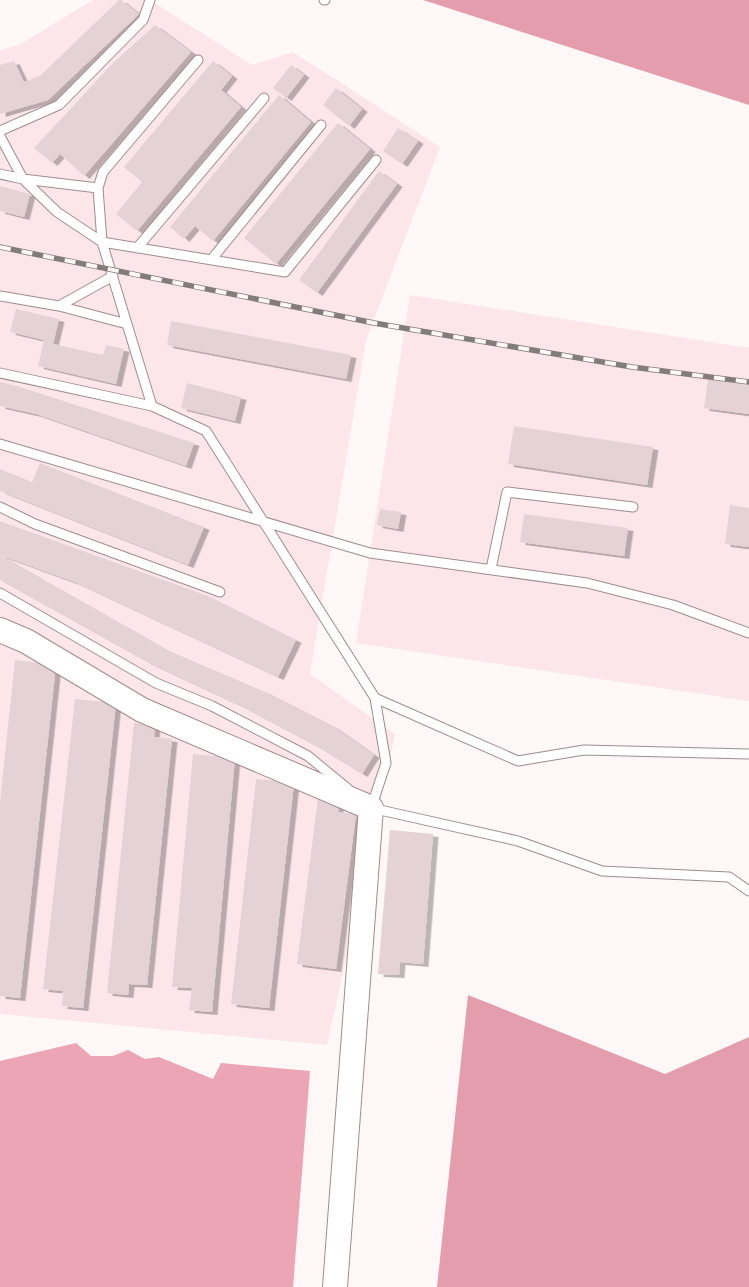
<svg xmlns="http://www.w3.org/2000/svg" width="749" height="1287" font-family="'Work Sans',sans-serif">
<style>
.built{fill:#fde6ea}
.forest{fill:#e49dad}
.water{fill:#eca5b5}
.building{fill:#e5d2d6;filter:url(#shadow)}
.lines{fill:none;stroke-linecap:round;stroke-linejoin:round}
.lane-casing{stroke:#9e8c8f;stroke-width:11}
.secondary-casing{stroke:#9e8c8f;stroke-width:26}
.lane{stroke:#fff;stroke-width:9}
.secondary{stroke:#fff;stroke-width:24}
.rail-casing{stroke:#837b7c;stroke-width:5.5}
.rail{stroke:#fff7f8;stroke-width:4;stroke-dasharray:11;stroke-linecap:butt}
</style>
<defs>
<filter id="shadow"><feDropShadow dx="5.5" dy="3" stdDeviation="0" flood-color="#0004"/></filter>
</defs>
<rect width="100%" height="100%" fill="#fff7f8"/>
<path class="built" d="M93 0H150L252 65 293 52 440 147 366 340 310 674 395 734 327 1045 0 1014V50L19 45Z
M410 295 749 348V701L356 643Z"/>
<path class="forest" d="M423 0H749V105Z
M468 995 665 1074 749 1037V1287H437Z"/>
<path class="water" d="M76 1043 91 1056H113L128 1050 145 1059 159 1057 213 1079 221 1063 310 1071 293 1287H0V1061Z"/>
<path class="building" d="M119 0H121L139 14 48 100 0 114V65L14 61 24 82 40 76Z
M155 25 191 52 84 176 60 154 52 163 34 148 113 63Z
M213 61 232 76 221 90 241 107 137 231 116 214 142 182 124 167Z
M291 65 304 75 286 98 273 88Z
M336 88 362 109 349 126 323 105Z
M279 95 311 122 213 241 195 226 184 239 170 227Z
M338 123 370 149 276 264 244 238Z
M398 128 418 141 402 164 383 151Z
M379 171 397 184 317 293 299 280Z
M0 186 30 194 24 217 0 211Z
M16 309 59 319 53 344 103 355 106 345 124 349 116 384 38 366 44 340 10 332Z
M171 321 351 355 346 379 167 345Z
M708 379 749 385V414L704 408Z
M0 382 17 386 194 443 186 466 36 414 0 406Z
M187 383 241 397 235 421 181 408Z
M514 426 653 447 647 485 508 464Z
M40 463 204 527 188 565 0 491V469L32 482Z
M730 505 749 508V547L725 544Z
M380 509 401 512 398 529 377 525Z
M524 514 628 528 624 556 520 542Z
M0 521 208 596 296 640 278 677 74 582 0 555Z
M0 555 167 650 270 694 333 726 374 755 362 774 318 747 239 705 149 663 0 580Z
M15 660 56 665 20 998 0 996V802Z
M75 699 116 703 83 1008 62 1006 63 991 43 989Z
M134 723 155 725 154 737 172 739 147 985 129 984 128 995 107 993Z
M193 754 235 758 212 1012 189 1010 192 988 172 987Z
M256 779 294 783 269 1008 231 1004Z
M318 798 339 801 338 812 356 814 336 969 297 964Z
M390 830 433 834 423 964 400 962 399 975 378 974Z"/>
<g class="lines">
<defs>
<path id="lane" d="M324 0H325
M198 60 103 172 98 188 102 242 285 272 376 160
M0 131 59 105 143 20 150 0
M0 136 23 179 57 212 102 242 152 406 206 431 375 698 386 763 371 808 518 841 602 871 729 877 749 891
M0 174 23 179 98 188
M137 248 264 98
M211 260 321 125
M0 296 59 306 127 324
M59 306 113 276
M0 373 152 406
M0 444 370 553 587 583 673 605 749 633
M0 507 35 524 220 592
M491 569 507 492 633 507
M0 593 156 683 212 706 308 756 348 789
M375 698 518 761 584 750 749 754"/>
<path id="secondary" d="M0 630 26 641 142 710 371 808 335 1287"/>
</defs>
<use href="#lane" class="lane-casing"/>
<use href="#secondary" class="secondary-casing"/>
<use href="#lane" class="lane"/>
<use href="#secondary" class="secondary"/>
<defs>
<path id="rail" d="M0 247 374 323 632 367 749 382"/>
</defs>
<use href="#rail" class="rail-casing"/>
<use href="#rail" class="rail"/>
</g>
</svg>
